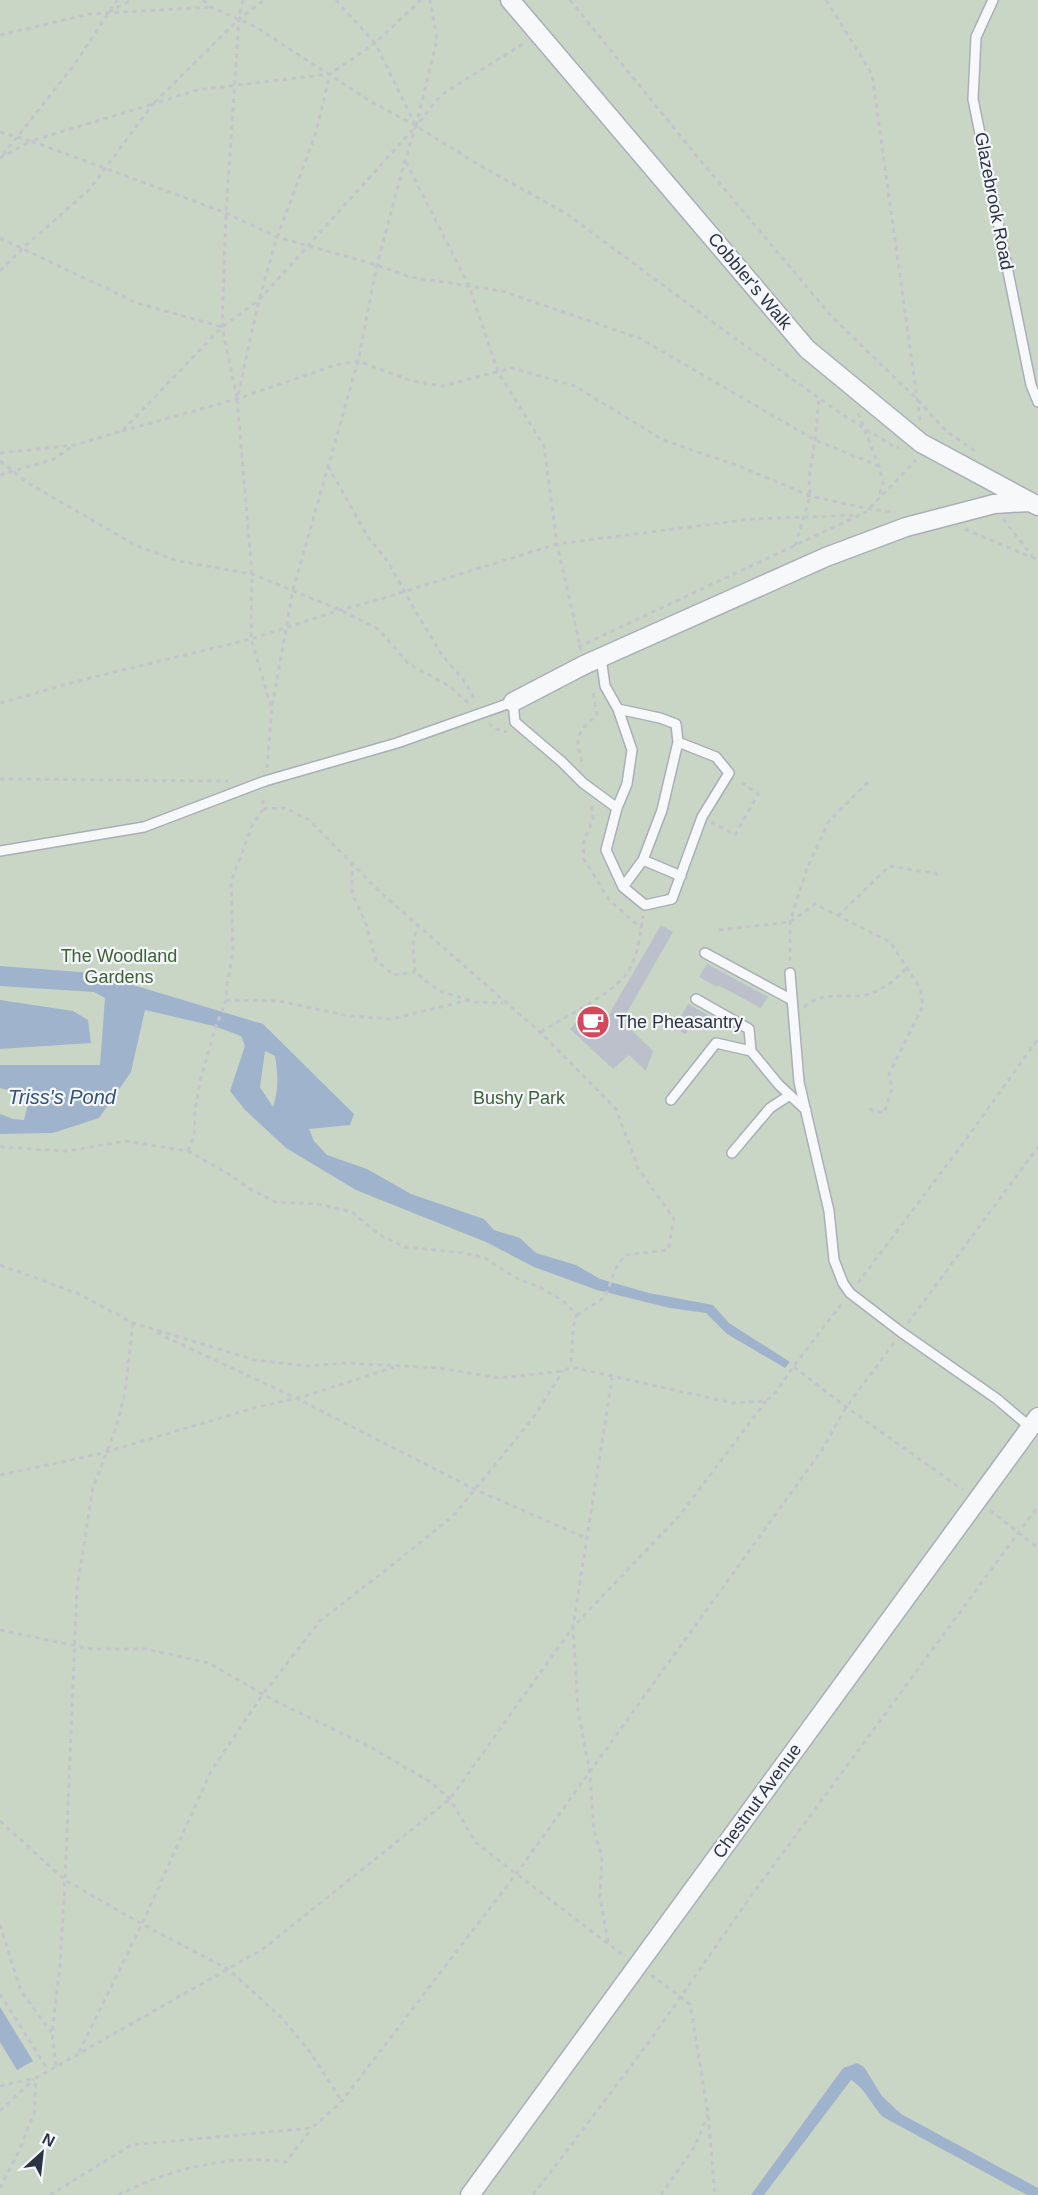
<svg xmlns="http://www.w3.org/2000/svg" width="1038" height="2195" font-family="Helvetica,sans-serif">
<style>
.green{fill:#c9d6c5}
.water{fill:#9fb4cc;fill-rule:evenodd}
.building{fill:#bbc0ca}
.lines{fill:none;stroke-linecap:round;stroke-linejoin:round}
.lane-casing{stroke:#a9aeb7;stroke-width:12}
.street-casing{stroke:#a9aeb7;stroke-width:21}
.path{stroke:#c2c5cb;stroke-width:3;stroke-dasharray:4.5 4.5;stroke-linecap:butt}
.lane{stroke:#f7f8fa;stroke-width:9}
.street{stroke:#f7f8fa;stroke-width:18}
.labels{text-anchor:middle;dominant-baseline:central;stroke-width:4.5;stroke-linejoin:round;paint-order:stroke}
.street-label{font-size:18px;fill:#2b3445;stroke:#f4f6f9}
.park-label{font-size:18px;fill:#3f6138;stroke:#f4f6f9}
.poi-label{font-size:18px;fill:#2b3445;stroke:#f4f6f9;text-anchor:start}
.water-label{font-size:20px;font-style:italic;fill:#34527a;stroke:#f4f6f9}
</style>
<rect width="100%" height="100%" fill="#e4e7ec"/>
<path class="green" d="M0 0H1038V2195H0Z"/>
<path class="water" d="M0 966 93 973 263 1024 354 1114 350 1125 309 1129 314 1141 327 1155 367 1169 411 1194 484 1219 494 1230 520 1238 536 1253 576 1265 600 1279 649 1293 713 1305 729 1323 790 1362 785 1368 727 1334 706 1313 670 1308 597 1290 534 1267 486 1242 356 1190 286 1148 245 1110 230 1091 245 1046 241 1036 214 1026 145 1010 131 1072 99 1118 53 1133 0 1134V1114L13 1119 24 1120 28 1104 12 1091 0 1088V1065H100L105 998 94 992 0 986ZM265 1051 275 1056C278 1076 279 1088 273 1107L260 1087Z
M0 1000 73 1011 88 1020 91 1043 0 1049Z
M0 2007 33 2061 17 2070 0 2042Z
M857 2063 864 2067 882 2096 901 2114 1038 2188V2195H1027L883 2117C872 2106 865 2088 851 2080L764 2195H751L843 2068Z"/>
<path class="building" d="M661 925 673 932 622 1021 653 1051 646 1071 629 1055 613 1069 570 1029 590 1007 605 1021Z
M707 964 768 997 761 1008 718 985 717 987 699 977Z
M688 1004 713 1018 707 1029 693 1021 686 1034 674 1028Z"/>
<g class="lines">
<defs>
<path id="lane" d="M993 0 976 37 973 99 1031 385 1038 402
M601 657 605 686 618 709 632 750 627 784 617 808 606 850 623 887 645 905 672 899 702 817 729 773 716 757 678 742
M618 709 660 718 676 724 678 742 662 810 643 860 623 887
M0 851 144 827 265 781 397 743 513 702 515 722 562 762 583 783 617 808
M643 860 681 876
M705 953 792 1000
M790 973 799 1082 829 1211 834 1260 843 1283 850 1293 901 1332 997 1399 1030 1427
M696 999 749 1029 751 1051 779 1085 806 1110
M671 1100 716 1043 751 1051
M732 1153 770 1108 790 1095"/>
<path id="street" d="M510 0 807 349 921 443 1038 506
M513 702 584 665 826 557 906 527 994 504 1028 502
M470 2195 1038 1417"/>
</defs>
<use href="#lane" class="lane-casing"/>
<use href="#street" class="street-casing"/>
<path class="path" d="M203 0 211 7 254 26 370 101 416 126 479 165 567 214 729 334 840 413 896 448 899 447
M336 0 375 43 421 0
M570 0 695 154 832 317 918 400 946 431 975 451
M826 0 872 74 920 420
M109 12 131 0
M0 35 89 14 211 7
M0 132 31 141 153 104 239 19 264 0
M3 155 74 65 117 0
M0 158 31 141 226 213 277 237 377 265 410 277 502 291 639 338 815 440 879 466
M406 162 469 286 498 372 544 446 557 544 581 650
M0 238 137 303 222 327
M0 271 23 248 89 190 153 104 197 90 330 74 375 43 415 124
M237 398 222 327 226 213 239 19 243 0
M858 413 879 466 883 483 879 497
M122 431 237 399 335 365 358 361 412 381 443 386 512 368 575 386 663 440 739 466 810 496 869 509 895 512
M0 453 75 445 122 431 222 327 259 300 416 126 437 40 430 0
M0 461 28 483 137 546 178 561 252 574 340 610 378 629 409 664 449 686 470 704
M328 466 368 537 388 562 419 617 442 655 466 683 475 701
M0 475 54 459 73 446
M1003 519 1032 556
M965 529 1038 560
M795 546 810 496 809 478 815 440 819 398
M578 647 866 512 916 460
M0 703 86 679 251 639 340 610 374 601 557 544 752 519 860 515
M271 706 251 639 252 574 237 399 259 300 277 237 315 136 330 74
M489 723 493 728 507 732
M582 762C574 737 578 731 597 715L593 693
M267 768 272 707 293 590 358 361 377 265 405 160 416 126 441 95 526 42
M0 779 228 781
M592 806 593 819 583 844 584 859 609 900 641 928
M263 809 285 808 309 820 380 892 541 1033 616 1109 638 1168 674 1219 668 1250 625 1255 616 1268 605 1297 577 1315
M711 822 735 835 758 794 738 780
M352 862V893L366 924 376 960 394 975 415 972
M838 916 889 866 938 874
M418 923 413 945 415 972 439 991 475 1002 503 1003
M719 930 790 922 815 904 890 942 920 988 923 1006 889 1074 892 1089 884 1113 869 1109
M790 961V922L807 868 829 821 870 780
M226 1000 279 1001 349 1016 392 1019 469 1000
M804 1007C823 992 837 997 859 996 879 994 895 981 907 967
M541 1032C565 1016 604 999 623 978 637 963 640 936 643 916
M0 1147 67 1151 126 1141 188 1151 227 1173 250 1189 276 1202 318 1204 352 1212 380 1235 405 1247 464 1253 485 1258 516 1278 540 1287 562 1300 577 1315 573 1327 571 1367
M188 1151 194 1137 195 1110 200 1081 214 1032 226 1000 227 985 233 952 231 882 252 826 263 809V795
M0 1265 79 1294 133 1323 255 1360 306 1366 348 1363 439 1368 499 1378 563 1371 571 1367 733 1403 766 1401 776 1392 793 1367 843 1302
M858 1283 961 1146 1038 1039
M908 1323 1038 1147
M157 1333 296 1398 474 1489 586 1538
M794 1367 846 1407 963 1490
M0 1475 99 1454 257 1407 306 1396 394 1367
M990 1510 1038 1548
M0 1630 91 1649H146L209 1663 273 1700 370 1747 429 1781 450 1799 476 1843 624 1956
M0 1821 65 1880 142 1924 228 1969 281 2017 310 2052 341 2100
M0 1925 21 1991 51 2032
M608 1942 600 1897 602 1856 594 1831 590 1773 578 1711 573 1627 680 1515 766 1401
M651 1975 690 2004 708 2113 715 2195
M0 1994 48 2070
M79 2052 142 1924 211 1771 263 1694 320 1621 391 1566 454 1515 533 1418 563 1371
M56 2066 52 2033 60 1966 65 1880 77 1588 93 1487 115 1431 125 1393 133 1323
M0 2086 36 2078 263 1949 450 1799 573 1627 612 1378
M0 2111 34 2079
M0 2188 17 2155 34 2114 36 2078
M50 2195 131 2145 312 2128 342 2101 516 1874 822 1450 846 1407 894 1343
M118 2195C171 2169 227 2154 286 2162L312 2128
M533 2195 647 2045 751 1896 1038 1506
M661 2195 695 2146 708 2114"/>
<use href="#lane" class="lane"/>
<use href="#street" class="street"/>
</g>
<defs>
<symbol id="cafe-disc" viewBox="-11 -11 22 22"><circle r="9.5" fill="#d1495b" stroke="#f4f6f9"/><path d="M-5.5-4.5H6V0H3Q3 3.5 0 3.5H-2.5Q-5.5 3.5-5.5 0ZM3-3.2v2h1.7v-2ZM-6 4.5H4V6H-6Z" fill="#fff"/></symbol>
</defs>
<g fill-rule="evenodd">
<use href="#cafe-disc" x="574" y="1003" width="38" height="38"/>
</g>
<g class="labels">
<g class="street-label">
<text transform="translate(994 201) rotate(79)">Glazebrook Road</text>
<text transform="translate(750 281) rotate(50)">Cobbler's Walk</text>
<text transform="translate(757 1801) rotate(-54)">Chestnut Avenue</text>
</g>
<g class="park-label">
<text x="119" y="956">The Woodland<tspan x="119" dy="21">Gardens</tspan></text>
<text x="519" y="1098">Bushy Park</text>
</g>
<g class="poi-label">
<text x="616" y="1022">The Pheasantry</text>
</g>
<g class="water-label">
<text x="62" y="1097">Triss's Pond</text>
</g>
</g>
<g transform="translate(42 2153) rotate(27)" stroke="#f4f6f9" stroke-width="4.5" paint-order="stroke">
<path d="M0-4.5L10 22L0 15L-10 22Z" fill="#2b3445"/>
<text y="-9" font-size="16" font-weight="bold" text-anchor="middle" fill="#2b3445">N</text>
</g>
</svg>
